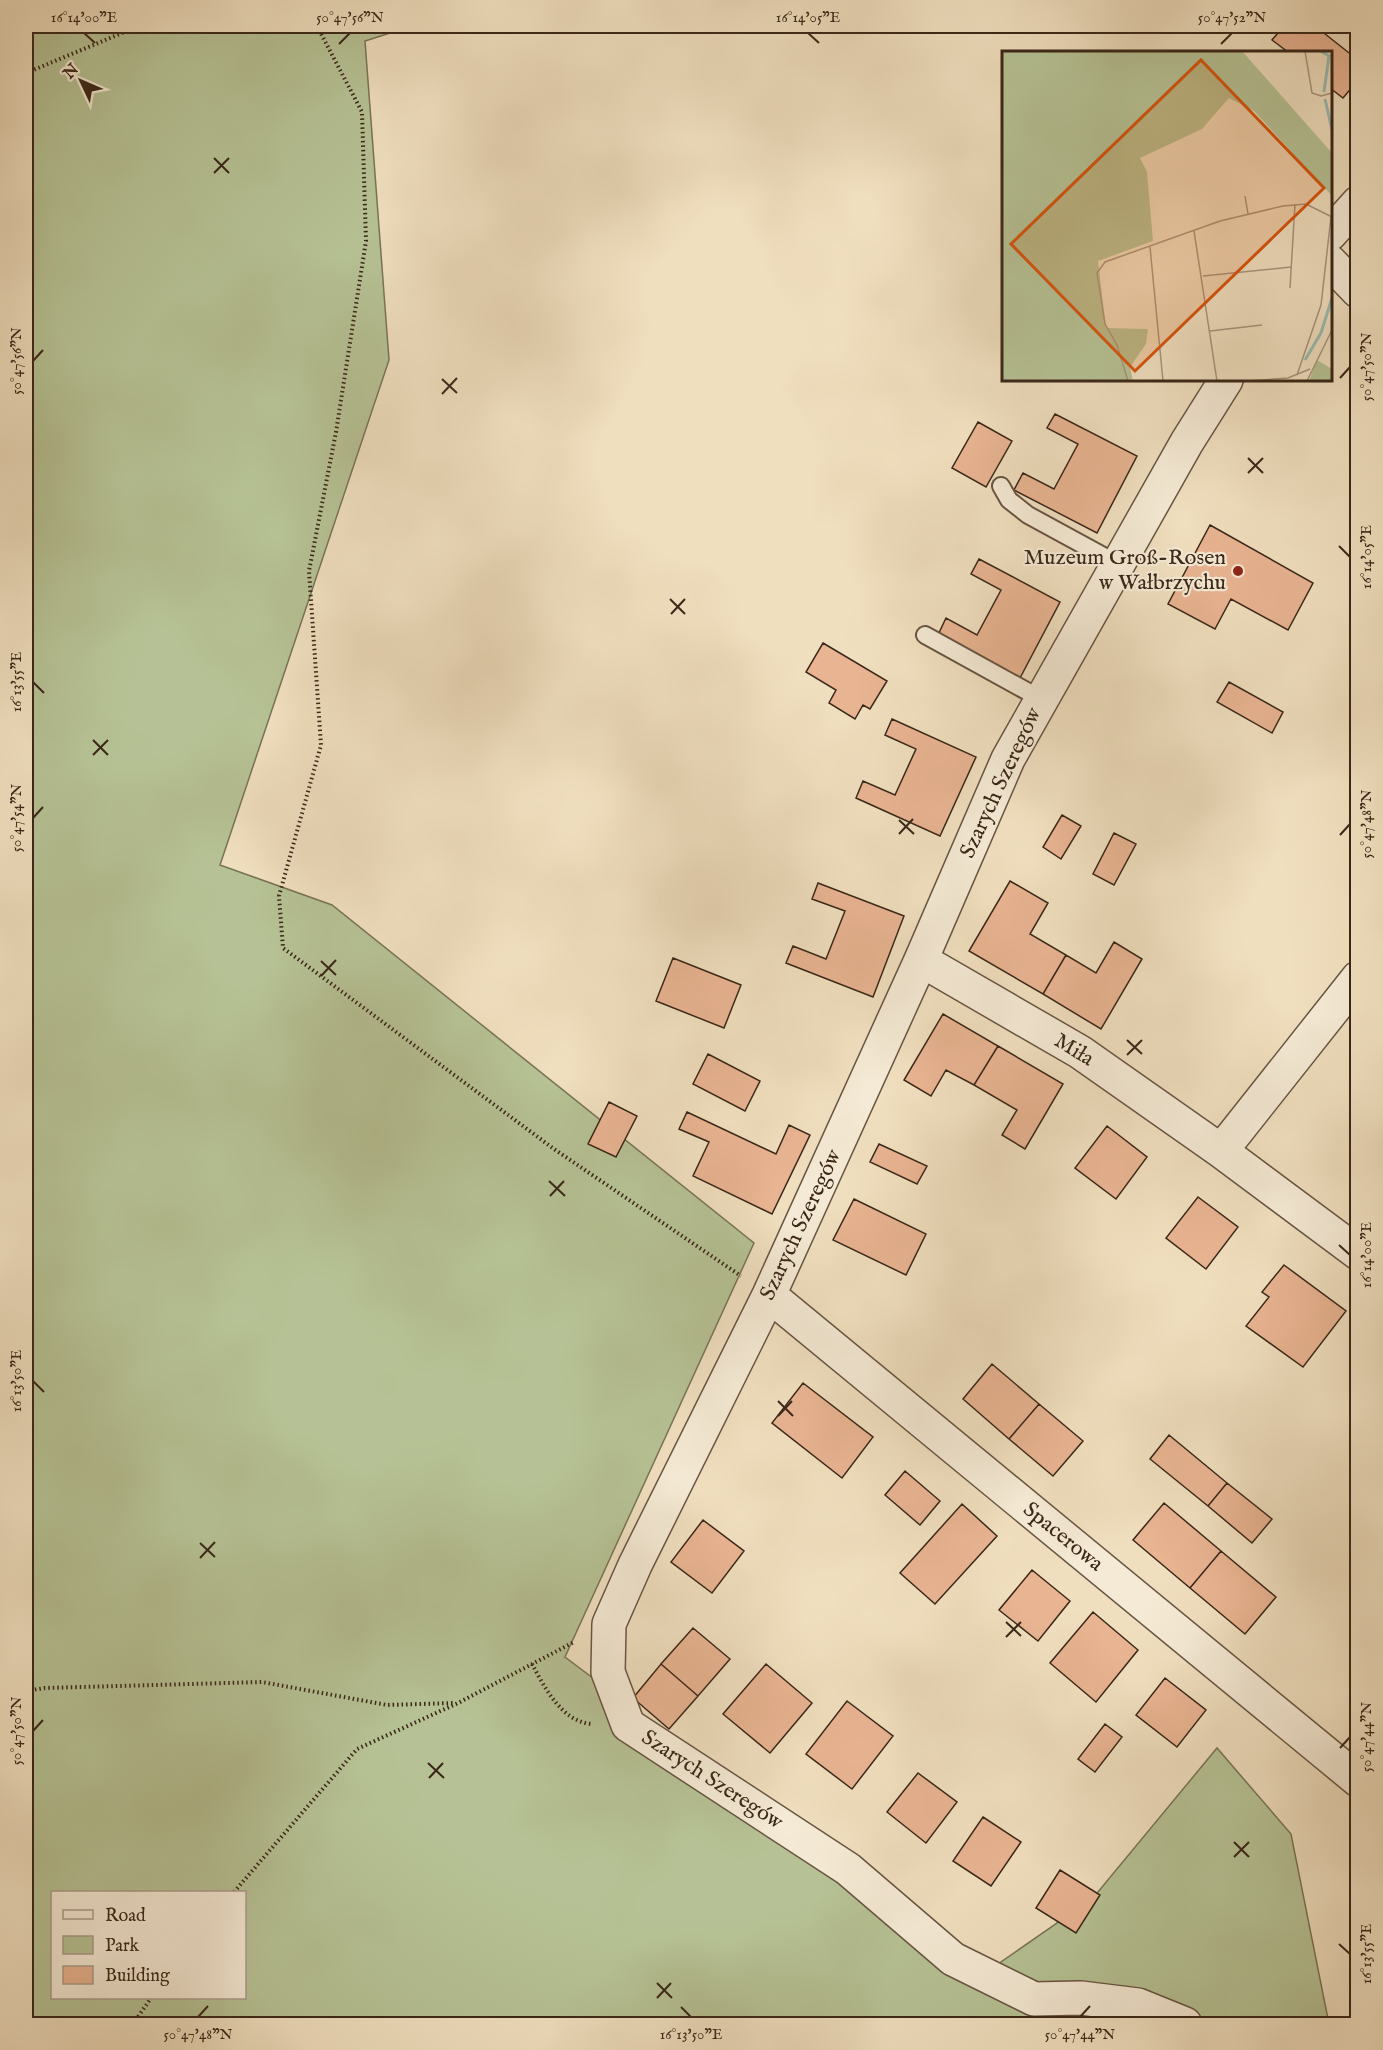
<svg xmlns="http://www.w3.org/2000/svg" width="1383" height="2050" font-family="'IM FELL English',serif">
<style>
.green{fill:#b6c295;stroke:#787457;stroke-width:1.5;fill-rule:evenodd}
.building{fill:#e9b492;stroke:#3a2719;stroke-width:1.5}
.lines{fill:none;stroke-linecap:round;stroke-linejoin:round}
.service-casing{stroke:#685542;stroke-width:20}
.minor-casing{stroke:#685542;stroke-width:36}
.path{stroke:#3a2719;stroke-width:4;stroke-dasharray:1.5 3;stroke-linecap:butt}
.service{stroke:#f5ead5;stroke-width:16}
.minor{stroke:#f5ead5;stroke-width:33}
.ticks{fill:none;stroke:#3a2719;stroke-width:2}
.poi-dot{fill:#8f2418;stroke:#f5ead5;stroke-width:2}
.labels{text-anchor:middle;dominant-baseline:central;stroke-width:4.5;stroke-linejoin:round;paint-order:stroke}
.poi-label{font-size:22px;fill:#3a2719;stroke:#f5ead5;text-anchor:end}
.street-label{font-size:22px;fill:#3a2719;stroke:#f5ead5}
.inset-river{fill:none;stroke:#9abdb1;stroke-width:3}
.inset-road{fill:none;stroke:#a7957d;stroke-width:1.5}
.view{fill:#d7540d;fill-opacity:0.15;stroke:#d7540d;stroke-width:3}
.inset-edge{fill:none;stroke:#3a2719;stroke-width:3}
.neatline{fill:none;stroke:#3a2719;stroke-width:2}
.ticks-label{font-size:15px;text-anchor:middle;fill:#3a2719}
</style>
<rect width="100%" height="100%" fill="#f0dfbf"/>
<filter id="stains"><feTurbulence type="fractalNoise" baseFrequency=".00333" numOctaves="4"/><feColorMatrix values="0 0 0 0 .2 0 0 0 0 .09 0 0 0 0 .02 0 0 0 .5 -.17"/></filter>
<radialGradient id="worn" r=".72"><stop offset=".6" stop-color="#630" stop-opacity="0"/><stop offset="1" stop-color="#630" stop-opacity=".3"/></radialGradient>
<path class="green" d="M26 26H412L365 41 389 360 220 865 332 905 754 1243 565 1657 985 1973 1093 1898 1217 1748 1291 1834 1329 2024H26ZM52 1892H244V1998H52Z"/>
<path class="building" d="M1284 26H1315L1358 60V80L1343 98 1330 88V52H1288L1272 40Z
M1055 414 1137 456 1097 533 1014 490 1023 473 1054 489 1078 444 1047 428Z
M978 422 1012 441 986 487 952 468Z
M1210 525 1313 583 1288 630 1231 599 1215 629 1168 604Z
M979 559 1060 602 1020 678 938 635 946 618 977 635 1001 590 971 574Z
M823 643 887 681 870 709 863 705 855 719 829 703 836 690 806 672Z
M1229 682 1283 712 1272 733 1217 702Z
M892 719 976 757 940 836 856 798 863 781 895 795 916 749 885 735Z
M1062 815 1081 826 1061 859 1043 847Z
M1114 833 1136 844 1114 885 1093 874Z
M1010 881 1048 903 1030 934 1066 955 1043 994 969 951Z
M818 883 904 916 873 997 786 963 793 946 826 959 845 911 812 899Z
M1114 942 1142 959 1101 1029 1043 994 1066 955 1096 973Z
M673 958 741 985 724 1028 656 1001Z
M943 1014 998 1046 974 1085 946 1070 931 1096 904 1080Z
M998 1046 1063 1084 1025 1149 1002 1135 1017 1110 974 1085Z
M708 1054 760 1081 745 1111 693 1084Z
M609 1102 637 1116 616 1157 588 1144Z
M687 1112 776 1154 789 1125 810 1135 772 1214 693 1176 709 1142 679 1129Z
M1107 1126 1147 1157 1116 1199 1075 1168Z
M879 1144 927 1166 917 1184 870 1162Z
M1198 1197 1238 1227 1206 1269 1166 1238Z
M854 1199 926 1234 906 1275 833 1240Z
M1284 1265 1346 1311 1303 1367 1246 1326 1269 1297 1262 1292Z
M992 1364 1039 1404 1009 1439 963 1399Z
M803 1383 873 1437 842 1478 772 1423Z
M1039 1404 1083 1441 1053 1476 1009 1439Z
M1169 1435 1227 1483 1208 1506 1150 1459Z
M905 1471 940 1501 920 1525 885 1495Z
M1227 1483 1272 1519 1252 1543 1208 1506Z
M1164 1503 1221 1551 1190 1588 1133 1540Z
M962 1504 997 1536 935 1604 900 1573Z
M703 1520 744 1551 712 1593 671 1562Z
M1221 1551 1276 1597 1245 1634 1190 1588Z
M1032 1570 1070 1601 1038 1641 999 1610Z
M1093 1612 1138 1650 1096 1702 1050 1663Z
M693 1628 730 1659 698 1696 661 1664Z
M661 1664 698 1696 669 1729 633 1698Z
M766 1664 812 1703 770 1753 723 1714Z
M1165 1678 1206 1710 1177 1747 1136 1715Z
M847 1701 893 1736 852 1789 806 1754Z
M1105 1724 1122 1737 1095 1772 1078 1759Z
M918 1773 957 1802 926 1843 887 1812Z
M983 1817 1021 1842 991 1886 953 1861Z
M1060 1870 1100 1895 1076 1933 1036 1908Z"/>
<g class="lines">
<defs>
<path id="service" d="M1001 486 1009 500 1028 515 1118 564
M925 635 1041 699"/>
<path id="minor" d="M1330 234 1358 203
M1330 262 1358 291
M921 960 1080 1052 1221 1151 1358 1253
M1221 1151 1358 978
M769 1295 1358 1780
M1185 2024 1138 2005 1081 1998 1034 1999 953 1959 848 1869 628 1725 608 1672 609 1624 635 1565 769 1295 921 960 1008 759 1187 442 1226 380"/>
</defs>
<use href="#service" class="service-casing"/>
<use href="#minor" class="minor-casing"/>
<path class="path" d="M317 26 362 112 366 241 336 432 309 571 321 745 279 896 283 948 554 1149 741 1276
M26 73 139 26
M532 1664C545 1688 562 1722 592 1724
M26 1691 45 1688 262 1682 387 1705 454 1703
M234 1892 357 1749 458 1703 574 1642
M133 2024 151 1998"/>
<use href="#service" class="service"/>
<use href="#minor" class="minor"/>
</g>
<path class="ticks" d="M84 33 95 43M808 33 819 43M339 44 350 33M1221 44 1232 33M214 158 229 173M214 173 229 158M33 361 43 350M1340 378 1350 367M442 379 457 393M442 394 457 378M1248 458 1263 473M1248 473 1263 458M1339 546 1350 557M670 599 685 614M671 614 685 599M33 682 44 693M93 740 108 755M93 755 108 740M33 818 43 807M899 820 914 834M899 834 913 819M1340 835 1350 824M321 961 336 975M321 976 336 960M1127 1040 1142 1054M1127 1055 1142 1040M549 1181 565 1196M550 1196 564 1181M1339 1245 1350 1255M33 1381 44 1392M778 1401 793 1416M778 1416 792 1401M200 1543 215 1557M200 1558 215 1542M1006 1622 1021 1636M1006 1637 1021 1622M33 1731 43 1720M1340 1748 1350 1737M428 1763 444 1778M429 1778 443 1763M1234 1842 1249 1857M1234 1857 1249 1842M1339 1944 1350 1954M657 1983 672 1998M657 1998 671 1983M681 2007 691 2017M198 2017 208 2006M1080 2017 1090 2006"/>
<circle class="poi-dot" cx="1238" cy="571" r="6"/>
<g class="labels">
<g class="poi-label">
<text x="1226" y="558">Muzeum Groß-Rosen<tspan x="1226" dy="25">w Wałbrzychu</tspan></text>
</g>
<g class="street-label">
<text transform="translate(1001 783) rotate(-65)">Szarych Szeregów</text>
<text transform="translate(1074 1050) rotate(32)">Miła</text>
<text transform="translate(801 1225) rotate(-65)">Szarych Szeregów</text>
<text transform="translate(1063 1537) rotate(39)">Spacerowa</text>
<text transform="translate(712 1780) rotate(33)">Szarych Szeregów</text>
</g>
</g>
<g transform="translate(1002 51)">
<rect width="330" height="330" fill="#f0dfbf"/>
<path d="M0 0H240L330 102V145L252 60 227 47 200 78 138 107 145 121 151 190 96 210 104 277 146 278 144 293 128 316 131 330H0ZM315 309 330 318V330H307Z" fill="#b6c295"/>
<path class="inset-river" d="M319 0 327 5 322 41M323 48 330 79M303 309 319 282 330 247"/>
<path class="inset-road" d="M303 0 310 42 319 45 330 42M243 145 246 163M192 180 215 330M148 196 161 330M201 225 289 216M288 237 293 153M208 280 260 274M295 324 319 254 329 166M126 330 115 294 103 273 95 222 103 211 218 170 281 155 304 153 330 166M246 330 286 327 308 318M305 330 330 279"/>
<path class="view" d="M199 9 322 137 133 320 9 193Z"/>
<rect width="330" height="330" class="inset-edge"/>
</g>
<rect width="1383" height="2050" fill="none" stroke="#f0dfbf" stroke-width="66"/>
<rect x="51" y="1891" width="195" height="108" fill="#f5ead5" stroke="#aa9c8a" stroke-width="1.5"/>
<rect x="63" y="1910" width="30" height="9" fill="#f5ead5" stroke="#aa9c8a" stroke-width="1.5"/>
<text x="105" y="1921" font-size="18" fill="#3a2719">Road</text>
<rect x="63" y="1936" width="30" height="18" fill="#b6c295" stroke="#aa9c8a" stroke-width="1.5"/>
<text x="105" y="1951" font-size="18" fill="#3a2719">Park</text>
<rect x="63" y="1966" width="30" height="18" fill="#e9b492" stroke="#aa9c8a" stroke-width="1.5"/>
<text x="105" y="1981" font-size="18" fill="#3a2719">Building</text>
<g transform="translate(81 81) rotate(314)" stroke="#f5ead5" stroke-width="4.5" paint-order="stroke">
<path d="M0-4.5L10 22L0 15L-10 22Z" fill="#3a2719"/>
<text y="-9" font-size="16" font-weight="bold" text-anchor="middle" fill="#3a2719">N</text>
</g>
<rect x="33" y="33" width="1317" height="1984" class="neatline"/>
<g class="ticks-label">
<text x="84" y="22">16°14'00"E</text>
<text x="350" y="22">50°47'56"N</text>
<text x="808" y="22">16°14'05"E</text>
<text x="1232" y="22">50°47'52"N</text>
<text transform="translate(16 361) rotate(-90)" y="5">50°47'56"N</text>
<text transform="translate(1366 367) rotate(-90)" y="5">50°47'50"N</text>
<text transform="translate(1366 557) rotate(-90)" y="5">16°14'05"E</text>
<text transform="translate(16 682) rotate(-90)" y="5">16°13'55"E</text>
<text transform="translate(16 818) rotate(-90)" y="5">50°47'54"N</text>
<text transform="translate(1366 824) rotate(-90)" y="5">50°47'48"N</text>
<text transform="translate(1366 1255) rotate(-90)" y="5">16°14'00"E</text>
<text transform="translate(16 1381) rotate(-90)" y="5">16°13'50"E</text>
<text transform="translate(16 1731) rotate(-90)" y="5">50°47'50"N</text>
<text transform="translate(1366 1737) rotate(-90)" y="5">50°47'44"N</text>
<text transform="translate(1366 1954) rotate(-90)" y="5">16°13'55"E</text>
<text x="198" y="2039">50°47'48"N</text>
<text x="691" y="2039">16°13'50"E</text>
<text x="1080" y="2039">50°47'44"N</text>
</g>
<rect width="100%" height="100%" filter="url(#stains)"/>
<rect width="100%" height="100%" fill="url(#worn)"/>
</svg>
